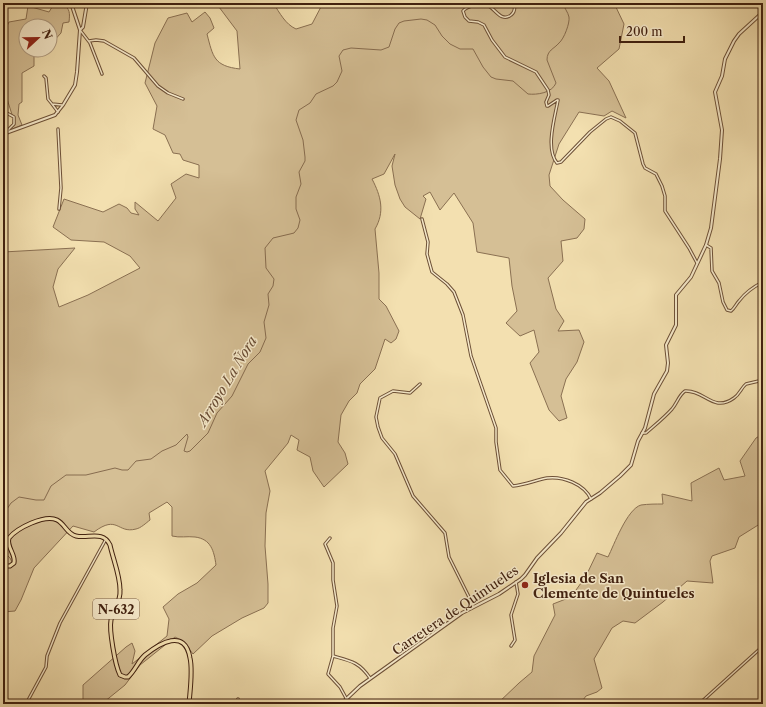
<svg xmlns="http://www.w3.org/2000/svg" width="766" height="707" font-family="'Libre Caslon Text',serif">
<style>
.green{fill:#d5bf95;stroke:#8a7052}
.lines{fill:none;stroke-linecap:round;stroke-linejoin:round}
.stream{stroke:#876c4f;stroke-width:1}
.minor-casing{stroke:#6d5037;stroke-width:3.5}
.tertiary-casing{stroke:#6d5037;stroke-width:4}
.trunk-casing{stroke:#40200f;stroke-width:5}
.minor{stroke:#f7ebcc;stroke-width:1.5}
.tertiary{stroke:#f7ebcc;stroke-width:2}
.trunk{stroke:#f3e0b0;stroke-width:3}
.poi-dot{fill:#8f2418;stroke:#f7ebcc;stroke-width:1.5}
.labels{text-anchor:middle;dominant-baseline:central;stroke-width:3;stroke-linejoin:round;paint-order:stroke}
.shield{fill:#f7ebcc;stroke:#775d48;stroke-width:1}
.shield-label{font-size:12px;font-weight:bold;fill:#40200f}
.poi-label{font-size:13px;font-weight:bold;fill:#40200f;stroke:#f7ebcc;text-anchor:start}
.street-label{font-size:13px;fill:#40200f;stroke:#f7ebcc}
.water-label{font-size:14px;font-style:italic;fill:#694c34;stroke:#f7ebcc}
</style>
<rect width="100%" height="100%" fill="#f3e0b0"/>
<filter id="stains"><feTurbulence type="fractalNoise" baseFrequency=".005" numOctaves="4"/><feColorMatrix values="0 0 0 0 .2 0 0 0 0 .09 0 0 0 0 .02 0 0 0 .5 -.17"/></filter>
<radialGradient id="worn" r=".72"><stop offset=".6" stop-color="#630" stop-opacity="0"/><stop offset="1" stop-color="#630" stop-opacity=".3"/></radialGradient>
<path class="green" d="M216 3H273C280 13 285 24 296 29L312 24 323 3H614L624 24 619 49 597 68 609 81 626 118 612 111 604 116 579 112 559 144 549 175 550 186 563 200 585 219 584 229 577 238 561 241 563 261 548 278 556 309 564 321 558 331 579 330 584 342 577 362 566 379 561 396 567 418 559 421 549 410 530 363 539 352 534 330 520 336 506 323 517 311 512 286 509 258 477 252 473 223 454 193 440 210 430 192 423 196 426 199 420 219 405 207 400 199 395 185 392 166 395 154 384 174 372 179C381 196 385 212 375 229L379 273V299L386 306 399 331 396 339 391 343 385 339 375 369 360 384 357 393 349 401 341 415 338 442 345 453 348 464 324 487 313 471 310 457 297 450 299 440 291 435 288 443 265 471 270 491 266 513 265 546 268 584V603L264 608 242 618 212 636 193 654 183 641 175 637 140 665 125 685 104 702V704H83V685L126 647 132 643 135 651 132 664 167 636 169 619 163 607 178 594 197 583 216 565C214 551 211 539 195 537 187 536 180 538 172 536V507L167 502 149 513 150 520C146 523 141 528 136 529 117 534 118 514 94 532L73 526 34 568 21 600 15 611 3 612V252L75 248 58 269 53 287 59 307 88 295 140 268 130 256 104 242 71 240 53 227 64 199 103 212 119 204 127 208 131 213 139 215 135 209V202L158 221 176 198 171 184 186 174 199 178V165L183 160 180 154 173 153 165 135 153 129 157 106 145 83 155 43 168 18 187 13 192 22 205 12 210 18 214 28 207 34C213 57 214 66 240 69L237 31Z
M54 4H63C70 9 70 13 69 22L63 23 61 33 51 44 50 43V26H26V50H32L34 53V66L22 73V102L19 104 18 115 22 125 10 130 14 121 3 86V34L9 22 26 19 28 6 49 12Z
M763 434V522L739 537 735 548 712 556 710 561 713 583 687 581 663 602 635 623 623 621 612 628 594 659 602 688 597 692 586 696 580 704H497L519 683 532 672 534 656 555 615 553 604 571 597 586 576 597 553 608 557C614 545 627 509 641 505 648 504 656 504 663 504L662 494 692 501 691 483 719 468 724 480 745 476 740 461 756 438Z"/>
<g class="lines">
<path class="stream" d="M3 515 11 503 19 497 36 500H44L51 486 66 475H86L115 468 122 470H128L136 461 151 459 162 451 176 445 187 434 188 437 184 451 187 452 190 451 208 433 217 413 232 396 248 364 260 352 266 338 264 322 269 305 268 294 273 286 274 279 266 268 265 248 273 238 290 234 294 233 298 228 300 220 296 209V197L301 184 299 172 305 161V157L303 140 296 120 299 110 310 103 316 94 333 86 337 82 342 71 339 56 343 50 351 48 381 50 389 47 395 29 399 23 404 21 421 19 427 20 435 25 442 36 450 44 460 49H473L483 67 491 77 496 79 513 81 528 94C537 95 552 93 556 83L547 60C547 50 554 49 559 43 564 39 570 23 569 17 568 12 564 8 563 3
M3 551 10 558 12 562"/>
<defs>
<path id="minor" d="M514 3C515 7 515 12 511 15 501 23 495 8 487 5 482 3 467 6 463 11L465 17 469 21 478 22 484 25 492 40 505 57 536 72 548 90 549 95 546 102 547 106H548L557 100H558C555 117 545 149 557 163L561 162 590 132 606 119 611 117 620 121 635 133 643 164 645 168 656 174 662 186 665 196V211L689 248 697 263
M80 30 90 43 102 74
M89 41 96 40 104 41 134 58 158 86 168 93 183 99
M44 76 46 78 48 99 52 104 62 105
M52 104 58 112
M3 111 14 117V124L9 129 7 132
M58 129 61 188 59 209
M422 219 428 242 427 254 430 265 432 272 447 284 454 292 463 315 471 356 496 428V442L500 470 513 486C525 485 536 480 547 478 563 476 584 484 591 499
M706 245 711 248 712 271 719 283 723 302 727 310 731 311C735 308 736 304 739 301 745 293 755 286 763 282
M420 384 410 393 393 391 380 398 376 417 378 427 382 438 395 454 413 496 445 533 449 557 470 599 469 606 467 610
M642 433H646C655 425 664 418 672 409 677 403 679 395 685 391 705 390 713 413 734 398 740 394 741 388 746 384L763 380
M330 538 325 544 333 563V580L337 606 333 628V656L328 674 340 687 346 698
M511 646 515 640 511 615 518 594 516 582
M333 656C351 661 359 662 370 678
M26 704 46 667 47 656 60 623 106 539
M235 704 238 699
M699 704 763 646"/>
<path id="tertiary" d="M80 30 83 27 87 3
M3 134 55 115 63 105 75 85 77 72 80 30 71 3
M341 704 360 686 462 613 499 594 521 579 525 575 537 558 561 533 586 502 600 493 620 476 631 465 638 441 645 428 654 394 667 371 668 363 666 345 676 325V295L691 277 706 245 711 228 720 159 722 130 715 92 722 76 725 59 734 41 739 34 763 12"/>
<path id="trunk" d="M3 566H10L14 563C16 554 6 547 9 538 17 528 45 514 57 520 65 524 67 534 76 536 88 539 103 530 110 545 113 559 120 575 120 590 121 601 114 609 111 620 109 630 115 665 120 675L125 677H128C135 671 138 661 145 655 160 643 185 628 190 658 193 671 190 690 189 704"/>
</defs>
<use href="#minor" class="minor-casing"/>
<use href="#tertiary" class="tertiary-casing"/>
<use href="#trunk" class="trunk-casing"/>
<use href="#minor" class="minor"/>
<use href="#tertiary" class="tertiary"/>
<use href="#trunk" class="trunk"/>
</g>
<circle class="poi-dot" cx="525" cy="585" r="4"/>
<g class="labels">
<rect class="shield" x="93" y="599" width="46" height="20" rx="3"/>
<g class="shield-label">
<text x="116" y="609">N-632</text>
</g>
<g class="poi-label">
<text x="533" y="578">Iglesia de San<tspan x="533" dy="15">Clemente de Quintueles</tspan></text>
</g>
<g class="street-label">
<text transform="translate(455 610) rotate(-34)">Carretera de Quintueles</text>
</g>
<g class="water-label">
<text transform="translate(227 381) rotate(-59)">Arroyo La Ñora</text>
</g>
</g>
<rect width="766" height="707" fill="none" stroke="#f3e0b0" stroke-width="16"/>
<rect x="4" y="4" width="758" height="699" fill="none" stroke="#40200f" stroke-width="2"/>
<rect x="8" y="8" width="750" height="691" fill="none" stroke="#40200f"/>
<g transform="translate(38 38) rotate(68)"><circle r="19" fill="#f7ebcc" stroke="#ae9a80"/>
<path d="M0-3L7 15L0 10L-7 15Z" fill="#8f2418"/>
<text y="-6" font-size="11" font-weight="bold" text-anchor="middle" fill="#40200f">N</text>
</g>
<path d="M620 36v6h64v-6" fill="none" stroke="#40200f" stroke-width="2"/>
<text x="626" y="36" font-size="12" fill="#40200f" stroke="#f7ebcc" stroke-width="3" paint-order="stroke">200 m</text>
<rect width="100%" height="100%" filter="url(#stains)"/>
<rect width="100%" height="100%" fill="url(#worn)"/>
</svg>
